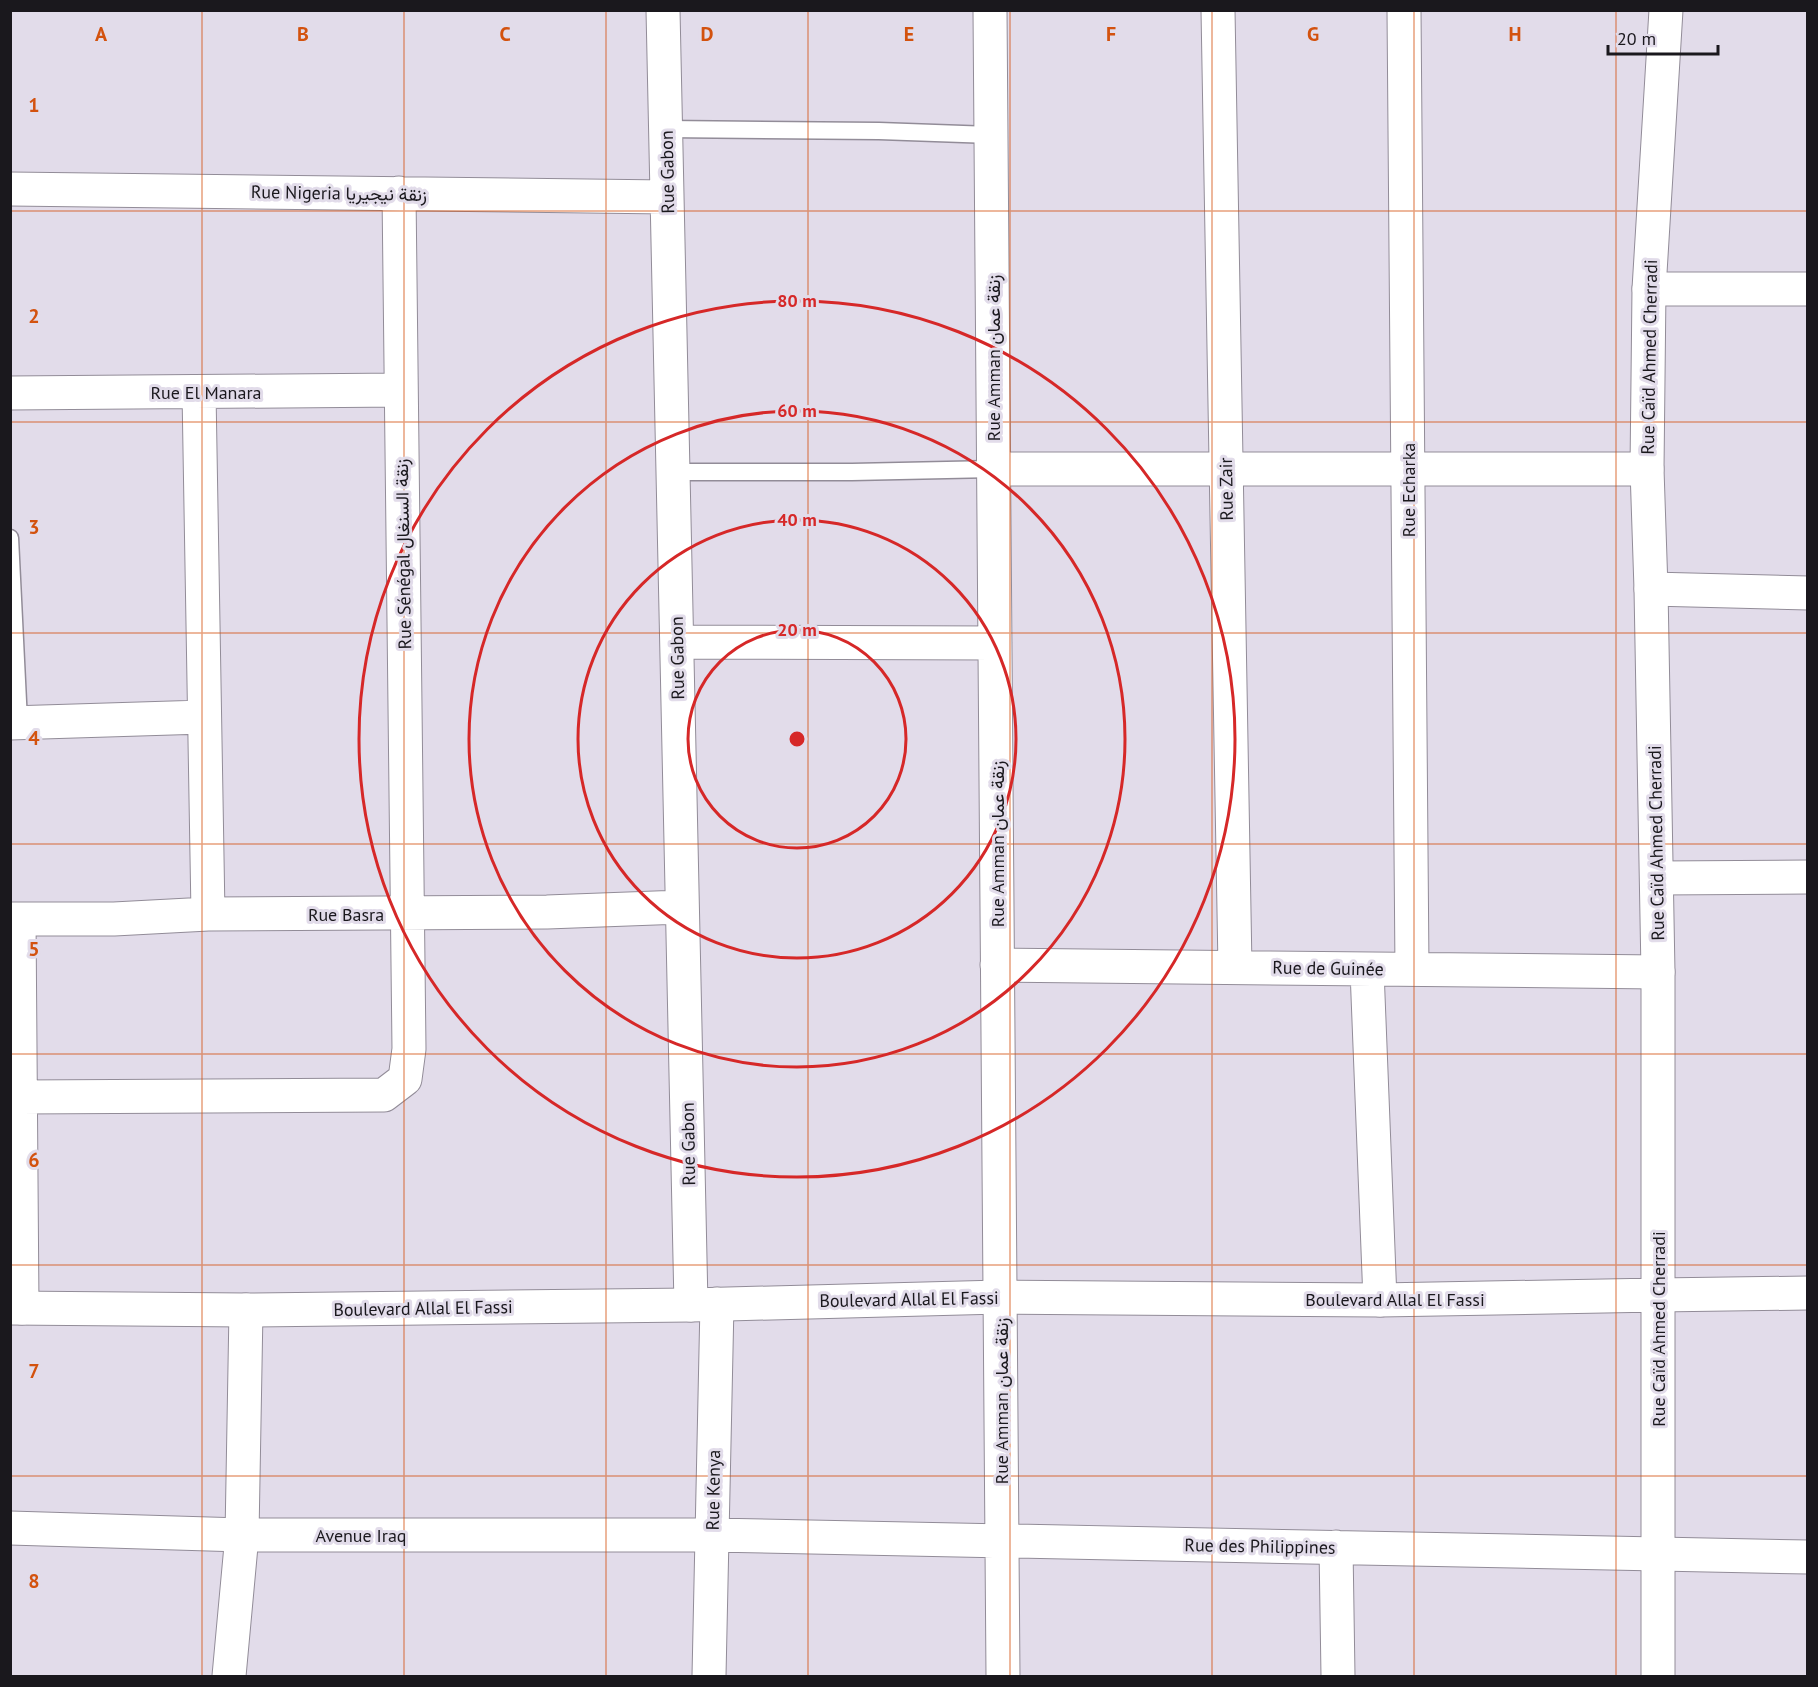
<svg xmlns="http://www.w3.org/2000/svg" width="1818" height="1687" font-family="'PT Sans',Vazirmatn,sans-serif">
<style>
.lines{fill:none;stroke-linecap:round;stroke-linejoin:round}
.service-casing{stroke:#928c98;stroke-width:19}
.minor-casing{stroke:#928c98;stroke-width:35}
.tertiary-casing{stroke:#928c98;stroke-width:35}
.service{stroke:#fff;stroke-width:16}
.minor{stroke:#fff;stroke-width:33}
.tertiary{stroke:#fff;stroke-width:33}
.grid{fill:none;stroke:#d3520e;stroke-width:1.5;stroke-opacity:0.55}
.ring{fill:none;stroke:#d62828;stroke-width:3}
.labels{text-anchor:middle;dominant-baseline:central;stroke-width:6;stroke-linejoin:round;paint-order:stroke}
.street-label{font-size:18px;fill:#1a181d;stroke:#e2dcea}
.grid-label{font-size:20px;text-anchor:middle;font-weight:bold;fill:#d3520e;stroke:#e2dcea;stroke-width:6;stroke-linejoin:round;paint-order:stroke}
.centre{fill:#d62828;stroke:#e2dcea;stroke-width:3}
.ring-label{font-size:18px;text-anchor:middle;font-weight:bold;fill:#d62828;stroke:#e2dcea;stroke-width:6;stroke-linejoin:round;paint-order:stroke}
</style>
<rect width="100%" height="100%" fill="#e2dcea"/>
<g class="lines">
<defs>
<path id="service" d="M666 129 879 131 991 135
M673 472H852L994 469
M10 538 19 722"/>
<path id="minor" d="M663 10 691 1305
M990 10 1003 1676
M1218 10 1235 967
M1404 10 1412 969
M10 189 667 197
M1649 289H1808
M199 392 208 914
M10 393 401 390
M994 469H1647
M1651 589 1808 593
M677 642 995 643
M10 723 204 717
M1657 878 1808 877
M10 919H114L208 914 547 912 682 907
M19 919 22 1308
M997 965 1658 972
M1367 970 1380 1300
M20 1097 384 1095 405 1079 409 1049 399 193
M1658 1295 1808 1293
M10 1528 242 1535H712L1808 1557
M1336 1547 1338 1676
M229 1676 242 1535 246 1310
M709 1676 717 1304"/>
<path id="tertiary" d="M10 1308 246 1310 691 1305 1000 1297 1380 1300 1658 1295
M1658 1676V972L1651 589 1647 469 1649 289 1666 10"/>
</defs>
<use href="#service" class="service-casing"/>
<use href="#minor" class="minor-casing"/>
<use href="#tertiary" class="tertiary-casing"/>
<use href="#service" class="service"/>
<use href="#minor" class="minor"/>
<use href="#tertiary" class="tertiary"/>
</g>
<path class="grid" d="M202 10V1676M404 10V1676M606 10V1676M808 10V1676M1010 10V1676M1212 10V1676M1414 10V1676M1616 10V1676M10 211H1808M10 422H1808M10 633H1808M10 844H1808M10 1054H1808M10 1265H1808M10 1476H1808"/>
<g class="ring">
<circle cx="797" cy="739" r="109"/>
<circle cx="797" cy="739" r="219"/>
<circle cx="797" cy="739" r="328"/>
<circle cx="797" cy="739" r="438"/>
</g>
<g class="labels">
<g class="street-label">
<text transform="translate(667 172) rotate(-91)">Rue Gabon</text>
<text transform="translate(339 193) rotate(1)">Rue Nigeria زنقة نيجيريا</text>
<text transform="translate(1649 357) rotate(-89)">Rue Caïd Ahmed Cherradi</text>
<text transform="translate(993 358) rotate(-90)">Rue Amman زنقة عمان</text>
<text x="206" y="392">Rue El Manara</text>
<text transform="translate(1226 489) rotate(-91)">Rue Zair</text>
<text transform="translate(1408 490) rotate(-90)">Rue Echarka</text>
<text transform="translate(403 554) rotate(-91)">Rue Sénégal زنقة السنغال</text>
<text transform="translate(677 658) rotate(-91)">Rue Gabon</text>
<text transform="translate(1656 843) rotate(-91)">Rue Caïd Ahmed Cherradi</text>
<text transform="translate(997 844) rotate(-90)">Rue Amman زنقة عمان</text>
<text x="346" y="914">Rue Basra</text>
<text transform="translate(1328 968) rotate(1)">Rue de Guinée</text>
<text transform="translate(688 1144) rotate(-91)">Rue Gabon</text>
<text transform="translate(909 1299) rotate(-1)">Boulevard Allal El Fassi</text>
<text x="1395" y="1299">Boulevard Allal El Fassi</text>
<text transform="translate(423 1308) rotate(-1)">Boulevard Allal El Fassi</text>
<text transform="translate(1658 1329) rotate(-90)">Rue Caïd Ahmed Cherradi</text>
<text transform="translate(1001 1401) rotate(-90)">Rue Amman زنقة عمان</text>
<text transform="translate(713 1490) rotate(-89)">Rue Kenya</text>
<text x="361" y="1535">Avenue Iraq</text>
<text transform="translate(1260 1546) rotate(1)">Rue des Philippines</text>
</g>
</g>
<g class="grid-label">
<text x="101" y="41">A</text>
<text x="303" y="41">B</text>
<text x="505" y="41">C</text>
<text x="707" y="41">D</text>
<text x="909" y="41">E</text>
<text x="1111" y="41">F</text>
<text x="1313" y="41">G</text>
<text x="1515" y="41">H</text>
<text x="34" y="112">1</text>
<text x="34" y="323">2</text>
<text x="34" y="534">3</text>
<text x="34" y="745">4</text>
<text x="34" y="956">5</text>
<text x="34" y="1167">6</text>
<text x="34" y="1378">7</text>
<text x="34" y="1588">8</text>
</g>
<circle cx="797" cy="739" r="9" class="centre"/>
<g class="ring-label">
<text x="797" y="307">80 m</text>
<text x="797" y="417">60 m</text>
<text x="797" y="526">40 m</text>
<text x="797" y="636">20 m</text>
</g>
<rect width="1818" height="1687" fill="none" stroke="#1a181d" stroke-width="24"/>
<path d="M1608 45v9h110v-9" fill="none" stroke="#1a181d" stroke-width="3"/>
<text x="1617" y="45" font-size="18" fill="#1a181d" stroke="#e2dcea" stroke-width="4.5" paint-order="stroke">20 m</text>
</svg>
